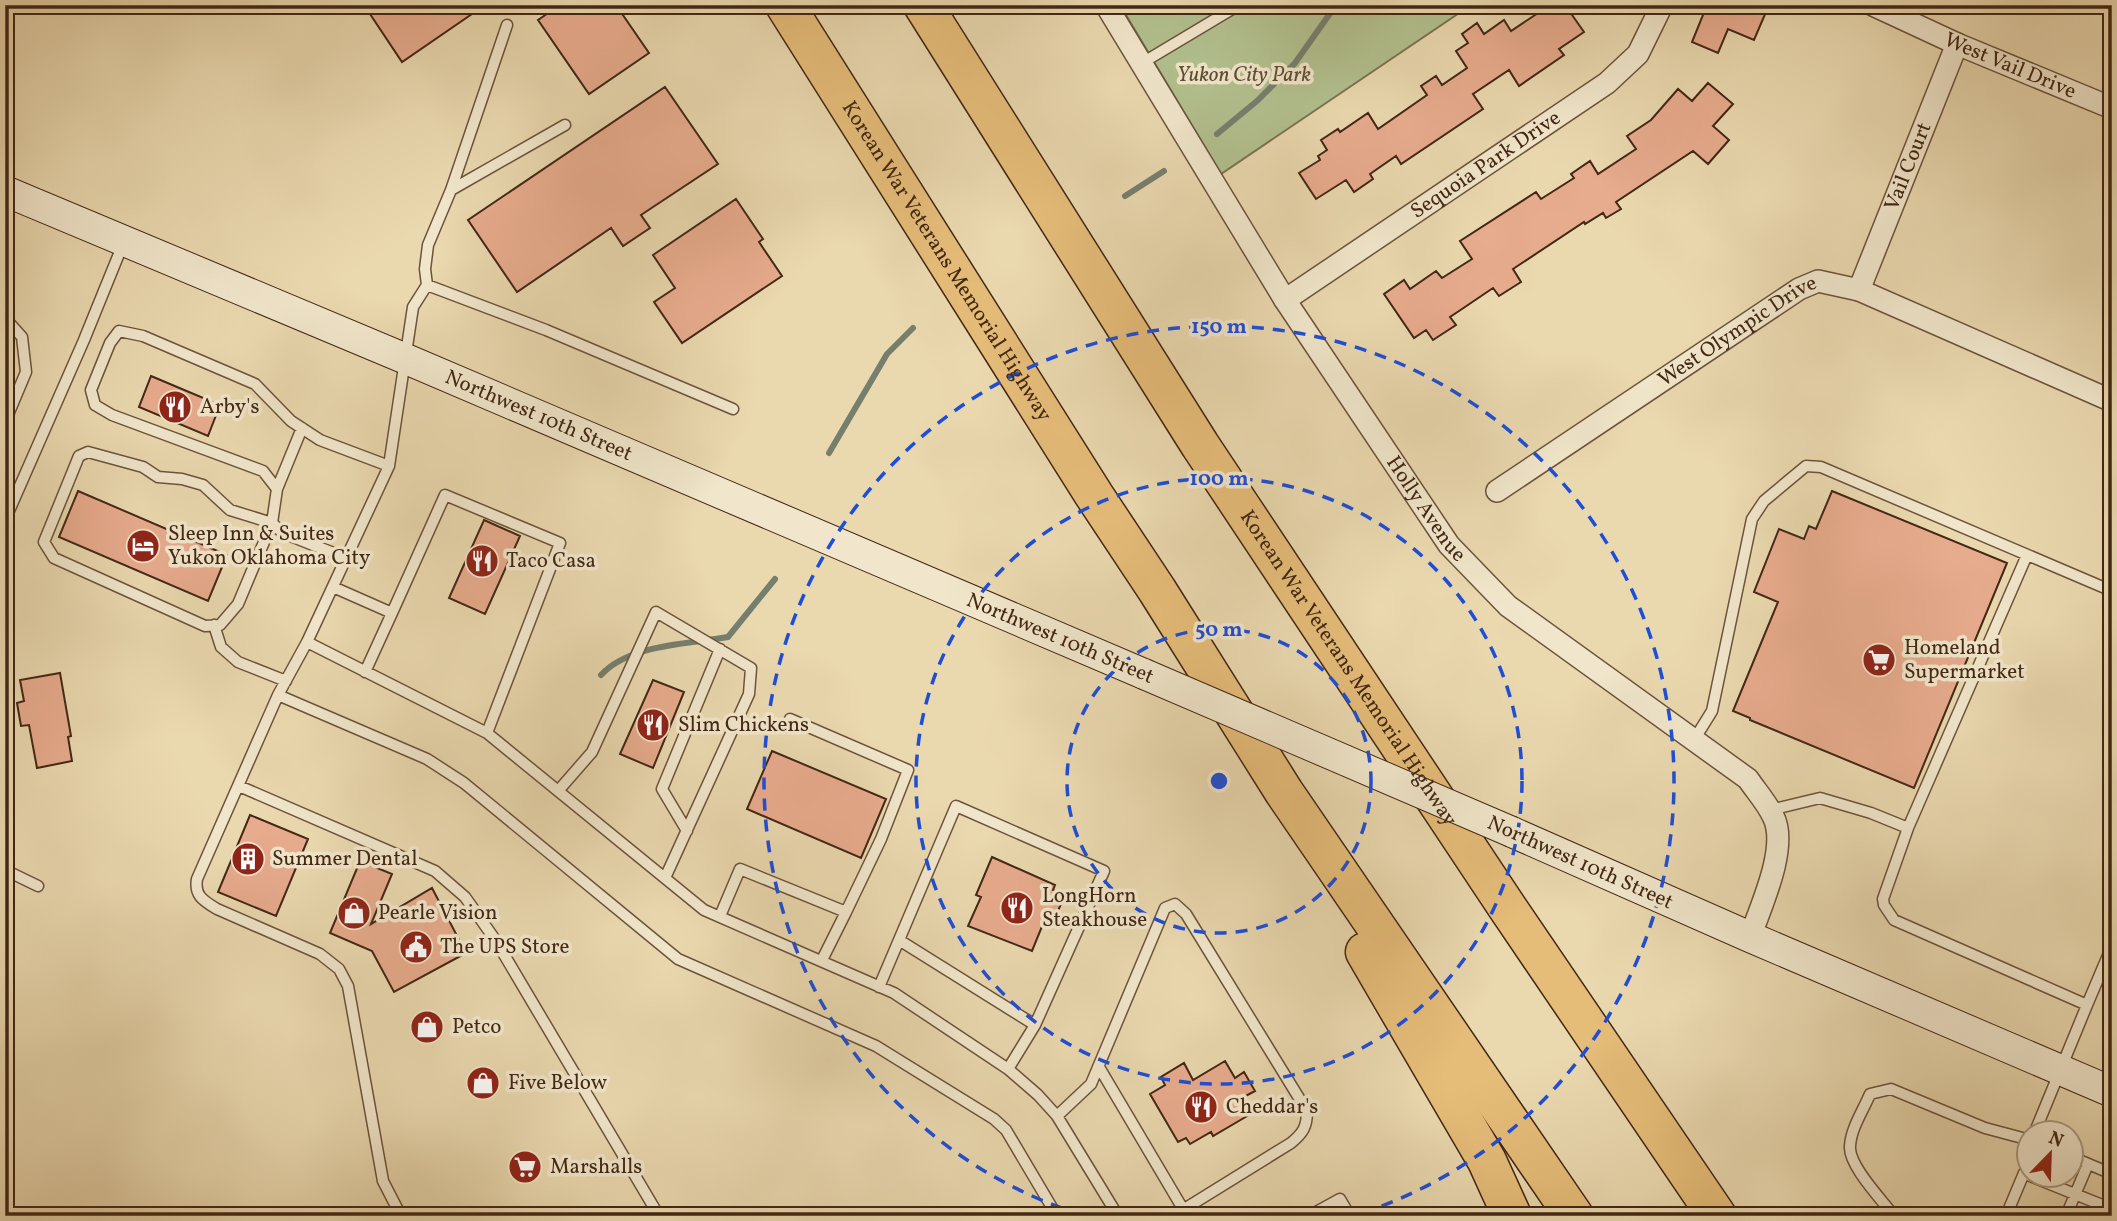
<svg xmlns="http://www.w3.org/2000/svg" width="2117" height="1221" font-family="Vollkorn,serif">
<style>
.green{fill:#b2c08e;stroke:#7a7451;stroke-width:2}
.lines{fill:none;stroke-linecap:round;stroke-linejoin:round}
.stream{stroke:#767f6e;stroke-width:6}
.building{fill:#e7ab8d;stroke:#422714;stroke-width:2}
.lane-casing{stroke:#6c533b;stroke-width:13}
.street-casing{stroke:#6c533b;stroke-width:24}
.secondary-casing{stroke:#422714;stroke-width:32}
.highway-casing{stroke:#422714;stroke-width:41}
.lane{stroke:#f1e6cb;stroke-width:10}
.street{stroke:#f1e6cb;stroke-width:21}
.secondary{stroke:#f1e6cb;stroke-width:30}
.highway{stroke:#e5bc78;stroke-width:38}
.secondary-bridge-casing{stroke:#422714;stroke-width:32;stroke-linecap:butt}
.secondary-bridge{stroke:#f1e6cb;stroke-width:30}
.ring{fill:none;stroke:#1d4ed8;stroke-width:3.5;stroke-dasharray:12 9}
.labels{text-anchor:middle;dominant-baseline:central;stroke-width:7;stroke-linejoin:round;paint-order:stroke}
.street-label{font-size:21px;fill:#422714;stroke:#f1e6cb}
.park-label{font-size:21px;font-style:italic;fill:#5e4d32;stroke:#f1e6cb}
.poi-label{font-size:21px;fill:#422714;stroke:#f1e6cb;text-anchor:start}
.centre{fill:#1d4ed8;stroke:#f1e6cb;stroke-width:3.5}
.ring-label{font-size:21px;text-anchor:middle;font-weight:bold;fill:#1d4ed8;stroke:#f1e6cb;stroke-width:7;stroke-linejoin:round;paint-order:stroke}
</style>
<rect width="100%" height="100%" fill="#ead8af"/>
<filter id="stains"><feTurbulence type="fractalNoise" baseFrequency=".00286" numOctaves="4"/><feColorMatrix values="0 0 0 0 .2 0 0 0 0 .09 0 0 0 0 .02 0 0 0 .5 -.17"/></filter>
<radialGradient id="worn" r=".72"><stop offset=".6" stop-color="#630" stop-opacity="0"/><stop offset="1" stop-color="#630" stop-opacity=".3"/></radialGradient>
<path class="green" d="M1120 5H1471L1221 174Z"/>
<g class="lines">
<path class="stream" d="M1217 134 1257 101 1295 63 1336 5
M1125 196 1164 171
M829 453 887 354 913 328
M601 675C629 644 689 644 728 637L775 579"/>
</g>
<path class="building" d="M364 5H485L402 62Z
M560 5H616L649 53 589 94 538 20Z
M1550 5H1565L1584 32 1559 49 1564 55 1519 86 1509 70 1473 94 1483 109 1401 164 1396 156 1370 174 1373 179 1354 192 1346 180 1316 199 1299 173 1320 160 1318 156 1327 150 1321 140 1338 129 1340 132 1368 113 1378 129 1427 95 1421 86 1436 76 1442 85 1467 68 1456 51 1468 43 1462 34 1477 23 1484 34 1504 20 1511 31Z
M1707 5H1769L1754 40 1728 29 1718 53 1692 42Z
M1708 83 1733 104 1713 126 1729 140 1708 164 1693 151 1616 202 1621 209 1606 218 1603 213 1585 224 1584 222 1513 269 1521 282 1499 296 1493 288 1462 309 1450 317 1456 325 1433 340 1426 330 1414 338 1384 294 1404 280 1410 289 1436 271 1442 278 1472 259 1460 241 1536 192 1541 199 1574 178 1571 174 1590 161 1598 174 1636 149 1627 136 1651 120 1678 89 1692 101Z
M665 87 718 164 641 215 650 228 623 246 611 228 517 292 468 220Z
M736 199 763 239 759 242 782 276 682 343 654 302 675 288 653 255Z
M151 376 220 405 208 436 139 407Z
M78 491 227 555 208 601 59 537Z
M1832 491 2007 563 1914 788 1750 720V718L1733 711 1778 602 1754 592 1779 529 1804 539 1809 526 1816 529Z
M484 520 520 536 485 614 449 598Z
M60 673 71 736 68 737 72 761 37 768 29 725 21 726 17 703 24 701 20 680Z
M653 680 684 692 653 768 620 754Z
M772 751 886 799 861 858 747 809Z
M250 815 308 839 276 916 218 892Z
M992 857 1055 885 1053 890 1065 895 1053 922 1045 919 1032 951 968 926 981 897 976 895Z
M360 861 392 874 371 924 432 888 466 953 394 992 372 951 330 933Z
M1225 1061 1235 1078 1244 1072 1255 1091 1240 1099 1249 1115 1213 1136 1211 1132 1190 1144 1186 1138 1178 1142 1150 1094 1165 1085 1161 1077 1184 1063 1193 1080Z"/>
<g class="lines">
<defs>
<path id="lane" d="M1142 63 1239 5
M451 190 507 25
M427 285 425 269 428 245 451 190 565 125
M5 318 22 337 26 372 5 422
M88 452 143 467 158 477 182 479 203 485 230 510 272 523 238 604 220 625 205 626 54 558 44 542 79 456Z
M277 489 302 428
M5 520 84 340 123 244
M346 558 283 533 272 523 277 489 263 471 112 415 95 405 91 390 110 343 119 331 143 336 255 384 291 421 320 440 389 466
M333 587 392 613 365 672
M392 613 445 495 560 543 487 733
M214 625 221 647 238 662 286 681
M307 642 487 733 704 910 894 993 1008 1069 1038 1095 1057 1116 1118 1216
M278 695 427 759 464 783 678 959 876 1046 994 1119 1006 1130 1057 1216
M790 719 908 770 881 839 846 912
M1694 740 1712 711 1752 519 1764 501 1806 466 1821 467 2112 591
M239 786 435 871 465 897 496 941 659 1216
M558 791 592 752 656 612 751 668 749 694 665 878
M1770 810 1820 798 1871 813 1908 828 2027 555
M1908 828 1883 899 1884 905 1894 920 2087 1005 2112 946
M687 831 662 789 720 649
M5 870 38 886
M720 916 740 869 846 912 822 960
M899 940 1035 1025
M879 987 956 806 1104 871 1035 1025 1008 1069
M1099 1067 1183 1209
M1057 1116 1091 1084 1165 908 1175 904 1186 914 1307 1111C1307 1127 1303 1133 1291 1143L1173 1216
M2034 1134 2087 1005
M2072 1157 2112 1174
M2030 1176 2112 1209
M401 1216 383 1181 348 986 339 969 320 954 217 909C204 901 194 896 197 879L278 695 307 642 389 466 413 307 427 285 546 330 733 409
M1309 1216 1340 1199 1350 1216
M1894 1216C1882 1200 1848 1165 1850 1146 1851 1128 1863 1111 1870 1094L1891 1089 1985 1128 2030 1140
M2006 1216 2024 1173 2030 1175
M2066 1216 2088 1164"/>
<g id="street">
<path id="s1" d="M1106 5 1285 300 1449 545 1508 606 1748 779C1756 791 1767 803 1773 816 1789 846 1761 906 1750 937"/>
<path id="s2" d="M1873 5 1957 44 2112 108"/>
<path id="s3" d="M1859 290 1957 44"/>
<path id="s4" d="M1285 300 1607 83 1638 54 1662 5"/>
<path id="s5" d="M1497 491 1799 289 1818 281 1859 290 2112 401"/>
</g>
<g id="secondary">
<path id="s6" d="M5 191 406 359 1144 674"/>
<path d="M1512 832 1750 937 2112 1092"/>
</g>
<g id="highway">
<path id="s7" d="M785 5 1094 495 1157 590 1284 792 1574 1216"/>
<path id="s8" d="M923 5 1200 445 1507 907 1717 1216"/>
<path d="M1365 952 1487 1161 1512 1216"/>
</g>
</defs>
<use href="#lane" class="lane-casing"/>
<use href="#street" class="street-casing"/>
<use href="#secondary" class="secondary-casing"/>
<use href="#highway" class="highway-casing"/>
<use href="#lane" class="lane"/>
<use href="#street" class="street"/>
<use href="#secondary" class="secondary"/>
<use href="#highway" class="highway"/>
<defs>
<path id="secondary-bridge" d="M1144 674 1512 832"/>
</defs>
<use href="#secondary-bridge" class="secondary-bridge-casing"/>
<use href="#secondary-bridge" class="secondary-bridge"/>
</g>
<g class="ring">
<circle cx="1219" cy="781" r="152"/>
<circle cx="1219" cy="781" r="303"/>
<path d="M1082 1215A455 455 0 1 1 1356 1215"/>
</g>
<defs>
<symbol id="restaurant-disc" viewBox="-11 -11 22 22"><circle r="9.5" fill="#8f2418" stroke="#f1e6cb"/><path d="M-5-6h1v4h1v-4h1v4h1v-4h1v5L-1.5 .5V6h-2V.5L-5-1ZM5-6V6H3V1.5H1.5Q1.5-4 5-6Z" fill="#fff"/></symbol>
<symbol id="hotel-disc" viewBox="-11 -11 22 22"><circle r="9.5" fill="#8f2418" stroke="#f1e6cb"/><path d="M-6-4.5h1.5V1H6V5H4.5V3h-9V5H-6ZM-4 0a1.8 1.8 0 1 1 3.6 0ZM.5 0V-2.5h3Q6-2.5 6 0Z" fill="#fff"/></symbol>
<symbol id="supermarket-disc" viewBox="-11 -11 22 22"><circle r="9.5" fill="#8f2418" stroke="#f1e6cb"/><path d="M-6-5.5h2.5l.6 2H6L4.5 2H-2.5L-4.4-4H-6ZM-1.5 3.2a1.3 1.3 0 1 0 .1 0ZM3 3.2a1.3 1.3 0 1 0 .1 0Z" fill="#fff"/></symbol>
<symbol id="building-disc" viewBox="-11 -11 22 22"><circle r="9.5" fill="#8f2418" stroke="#f1e6cb"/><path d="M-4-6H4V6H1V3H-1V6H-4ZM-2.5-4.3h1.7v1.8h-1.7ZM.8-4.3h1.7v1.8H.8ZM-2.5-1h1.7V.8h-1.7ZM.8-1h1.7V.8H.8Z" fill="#fff"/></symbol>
<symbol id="shop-disc" viewBox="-11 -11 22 22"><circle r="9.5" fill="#8f2418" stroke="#f1e6cb"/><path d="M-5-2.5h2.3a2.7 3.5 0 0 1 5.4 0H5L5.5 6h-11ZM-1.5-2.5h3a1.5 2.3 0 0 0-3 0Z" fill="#fff"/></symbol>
<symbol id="civic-disc" viewBox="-11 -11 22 22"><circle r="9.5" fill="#8f2418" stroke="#f1e6cb"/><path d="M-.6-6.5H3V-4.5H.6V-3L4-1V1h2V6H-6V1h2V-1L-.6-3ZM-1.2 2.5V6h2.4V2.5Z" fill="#fff"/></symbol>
</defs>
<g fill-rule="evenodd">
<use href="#restaurant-disc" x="156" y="388" width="38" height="38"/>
<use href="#hotel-disc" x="124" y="527" width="38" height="38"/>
<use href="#restaurant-disc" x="463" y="542" width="38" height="38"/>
<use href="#supermarket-disc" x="1860" y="641" width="38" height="38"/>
<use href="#restaurant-disc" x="634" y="706" width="38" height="38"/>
<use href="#building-disc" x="229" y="840" width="38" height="38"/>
<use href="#restaurant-disc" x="998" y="889" width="38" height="38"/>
<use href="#shop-disc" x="335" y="894" width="38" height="38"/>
<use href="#civic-disc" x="397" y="928" width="38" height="38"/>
<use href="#shop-disc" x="408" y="1008" width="38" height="38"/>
<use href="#shop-disc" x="464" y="1064" width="38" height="38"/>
<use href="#restaurant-disc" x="1182" y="1088" width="38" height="38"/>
<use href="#supermarket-disc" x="506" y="1148" width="38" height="38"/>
</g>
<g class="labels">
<g class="street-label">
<text stroke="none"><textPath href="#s2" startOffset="150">West Vail Drive</textPath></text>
<text stroke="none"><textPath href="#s4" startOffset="242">Sequoia Park Drive</textPath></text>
<text stroke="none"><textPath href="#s3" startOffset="133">Vail Court</textPath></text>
<text stroke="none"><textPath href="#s7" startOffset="303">Korean War Veterans Memorial Highway</textPath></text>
<text stroke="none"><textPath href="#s5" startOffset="289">West Olympic Drive</textPath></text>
<text stroke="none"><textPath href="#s6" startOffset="579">Northwest 10th Street</textPath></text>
<text stroke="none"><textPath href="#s1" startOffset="597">Holly Avenue</textPath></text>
<text transform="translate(1060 639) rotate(23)">Northwest 10th Street</text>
<text stroke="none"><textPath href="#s8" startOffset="788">Korean War Veterans Memorial Highway</textPath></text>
<text transform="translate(1580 863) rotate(24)">Northwest 10th Street</text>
</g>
<g class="park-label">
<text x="1244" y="75">Yukon City Park</text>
</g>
<g class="poi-label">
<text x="200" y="407">Arby's</text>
<text x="168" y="534">Sleep Inn &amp; Suites<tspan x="168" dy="24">Yukon Oklahoma City</tspan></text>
<text x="506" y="561">Taco Casa</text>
<text x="1904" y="648">Homeland<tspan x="1904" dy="24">Supermarket</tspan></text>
<text x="678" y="725">Slim Chickens</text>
<text x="272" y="859">Summer Dental</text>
<text x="1042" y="896">LongHorn<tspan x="1042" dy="24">Steakhouse</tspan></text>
<text x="378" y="913">Pearle Vision</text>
<text x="440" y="947">The UPS Store</text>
<text x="452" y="1027">Petco</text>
<text x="508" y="1083">Five Below</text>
<text x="1226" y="1107">Cheddar's</text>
<text x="550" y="1167">Marshalls</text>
</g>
</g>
<circle cx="1219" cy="781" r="10" class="centre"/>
<g class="ring-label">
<text x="1219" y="333">150 m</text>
<text x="1219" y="485">100 m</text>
<text x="1219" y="636">50 m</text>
</g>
<rect width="2117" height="1221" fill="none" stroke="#ead8af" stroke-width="28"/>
<rect x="7" y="7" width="2103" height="1207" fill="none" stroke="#422714" stroke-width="3.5"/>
<rect x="14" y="14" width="2089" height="1193" fill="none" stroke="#422714" stroke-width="2"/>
<g transform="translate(2050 1154) rotate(23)"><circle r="33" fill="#f1e6cb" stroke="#ab9a82" stroke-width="2"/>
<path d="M0-5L12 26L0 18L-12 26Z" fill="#8f2418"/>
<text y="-10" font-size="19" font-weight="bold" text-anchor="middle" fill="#422714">N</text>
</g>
<rect width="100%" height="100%" filter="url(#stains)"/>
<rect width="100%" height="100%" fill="url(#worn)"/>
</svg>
